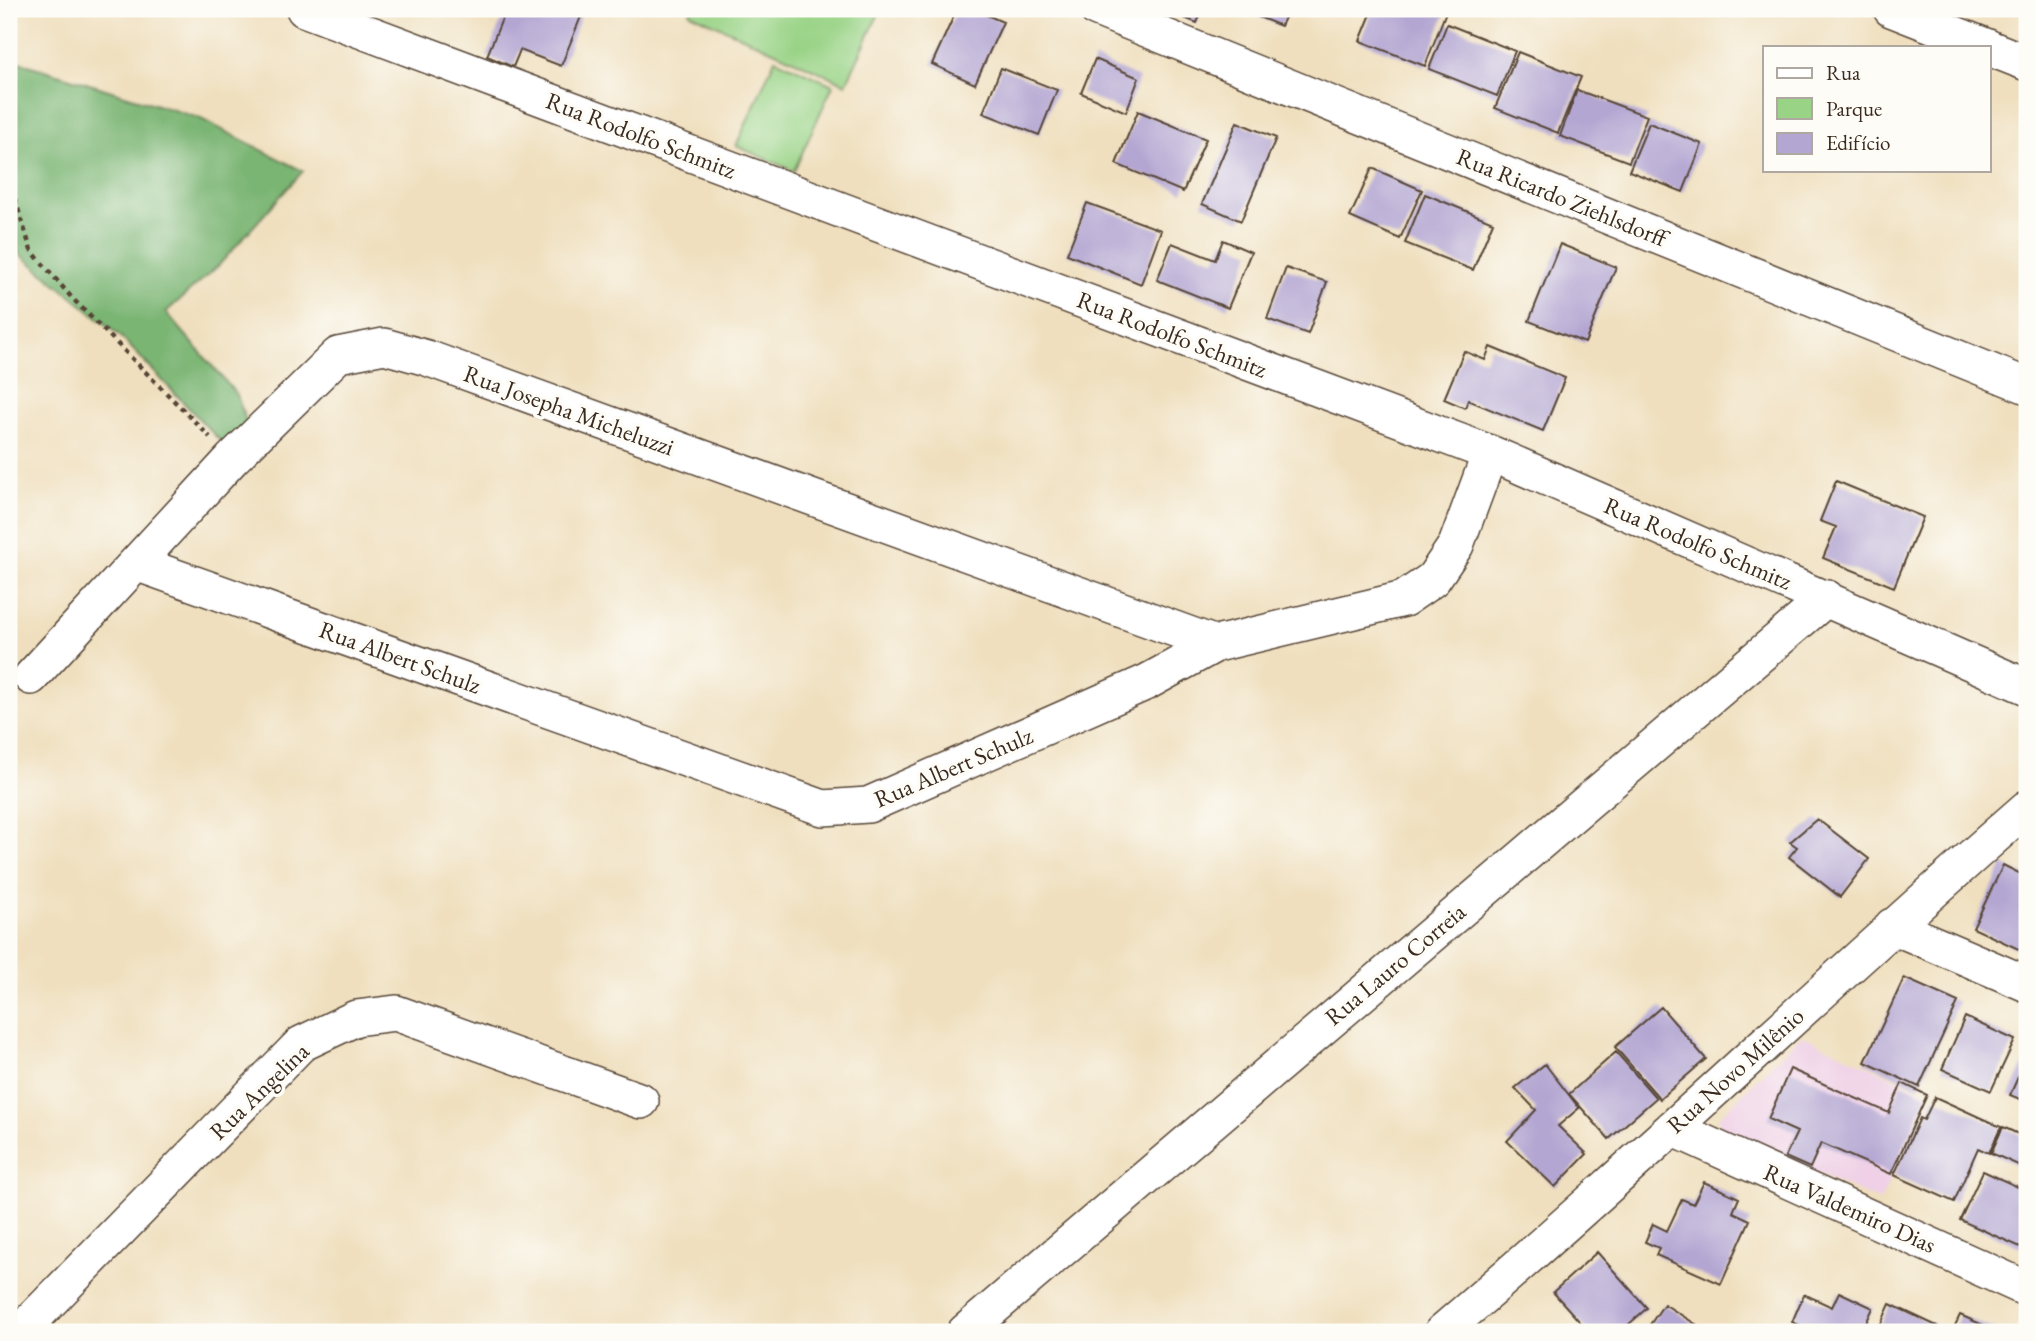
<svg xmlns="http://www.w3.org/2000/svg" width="2036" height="1341" font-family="'EB Garamond',serif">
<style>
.built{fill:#efd0e6}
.green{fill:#99d386;stroke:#6a7e52;stroke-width:2}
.forest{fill:#7ab573;stroke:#5a7048;stroke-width:2}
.building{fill:#b3a6d2}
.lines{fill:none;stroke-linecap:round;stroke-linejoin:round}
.minor-casing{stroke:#564536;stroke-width:38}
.path{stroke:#564536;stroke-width:4.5;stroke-dasharray:5 5;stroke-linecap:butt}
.minor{stroke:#fff;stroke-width:35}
.labels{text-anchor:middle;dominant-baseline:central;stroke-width:7;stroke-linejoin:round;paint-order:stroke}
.street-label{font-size:24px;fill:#3b2a1e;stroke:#fdfcf7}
</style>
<rect width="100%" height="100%" fill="#fdfcf7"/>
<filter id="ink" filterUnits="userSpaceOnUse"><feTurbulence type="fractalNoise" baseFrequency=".0143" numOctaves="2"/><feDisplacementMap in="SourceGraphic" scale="14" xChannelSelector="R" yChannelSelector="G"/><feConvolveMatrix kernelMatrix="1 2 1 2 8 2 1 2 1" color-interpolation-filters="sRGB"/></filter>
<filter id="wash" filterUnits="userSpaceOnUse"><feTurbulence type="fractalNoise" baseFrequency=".00686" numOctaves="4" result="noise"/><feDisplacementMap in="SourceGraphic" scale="28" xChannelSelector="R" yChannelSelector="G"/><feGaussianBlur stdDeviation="1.57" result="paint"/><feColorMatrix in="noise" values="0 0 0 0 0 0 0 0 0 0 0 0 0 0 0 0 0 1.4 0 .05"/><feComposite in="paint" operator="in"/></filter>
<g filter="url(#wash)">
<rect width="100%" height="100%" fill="#efdfbe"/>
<path class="built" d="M1801 1035 1929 1094 1880 1201 1739 1139 1721 1129 1718 1118Z"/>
<path class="green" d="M692 9H881L846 84 690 13Z
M775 59 833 85 794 171 736 146Z"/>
<path class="forest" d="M9 59 199 118 303 171 219 265 166 312 237 395 247 424 226 447 120 336 9 245Z"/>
<g id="blocks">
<path class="building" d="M506 9H584L561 66 520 50 513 67 487 56Z
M957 9H973L1003 22 975 84 932 64Z
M1162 9H1203L1197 23Z
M1239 9H1289L1281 26Z
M1373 9H1447L1425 66 1360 41Z
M1447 24 1515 51 1497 96 1429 69Z
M1518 52 1581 77 1558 133 1495 108Z
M1095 59 1139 78 1126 112 1081 93Z
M1001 68 1057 90 1039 135 983 113Z
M1577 90 1647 116 1629 162 1560 136Z
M1138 111 1206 139 1183 192 1116 164Z
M1237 122 1276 138 1241 221 1202 204Z
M1649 123 1702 144 1683 192 1629 171Z
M1372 168 1422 190 1400 239 1350 217Z
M1425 194 1493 222 1473 270 1405 243Z
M1087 203 1161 230 1141 284 1067 254Z
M1223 240 1251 252 1228 308 1157 280 1172 243 1215 260Z
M1560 244 1616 267 1585 343 1529 321Z
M1286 268 1327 282 1308 334 1267 319Z
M1490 347 1565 378 1543 431 1468 400 1465 408 1444 399 1464 351 1485 360Z
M1836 481 1923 517 1894 587 1823 558 1836 527 1820 521Z
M1817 819 1869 859 1840 897 1789 857 1797 847 1790 842Z
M2003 865 2027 877V953L1973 928Z
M1904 978 1958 1002 1919 1087 1865 1062Z
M1661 1007 1706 1059 1660 1099 1615 1047Z
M1965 1017 2015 1040 1991 1091 1942 1069Z
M1616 1052 1656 1098 1609 1139 1569 1094Z
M2027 1057V1102L2010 1095Z
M1545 1064 1579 1108 1558 1126 1587 1154 1555 1187 1507 1141 1536 1110 1515 1088Z
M1790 1069 1889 1113 1902 1083 1927 1095 1891 1174 1821 1143 1810 1168 1785 1157 1797 1132 1768 1119Z
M1935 1097 2001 1127 1989 1153 1978 1148 1954 1202 1894 1175 1920 1118 1924 1120Z
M2003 1127 2027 1138V1169L1991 1153Z
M1983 1171 2027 1191V1250L1960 1220Z
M1704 1182 1739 1198 1733 1212 1750 1220 1721 1284 1656 1255 1659 1248 1645 1242 1653 1224 1667 1231 1682 1199 1693 1204Z
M1597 1252 1647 1308 1628 1325 1634 1332H1589L1553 1292Z
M1839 1292 1873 1308 1862 1332H1815L1792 1322 1804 1294 1832 1307Z
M1664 1304 1708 1332H1645Z
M1890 1304 1937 1326 1934 1332H1877Z
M1960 1315 1999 1332H1952Z"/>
</g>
</g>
<g filter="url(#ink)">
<use href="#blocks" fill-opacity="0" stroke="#564536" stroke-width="2"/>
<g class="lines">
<defs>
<path id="minor" d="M304 9 1490 453 2027 687
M1097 9 2027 386
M1891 9 1988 47
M1989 48 2027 63
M136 563 823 808 868 805 1147 682 1216 644 1404 599 1433 579 1456 545 1490 453
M31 677 232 459 338 355 384 346 427 358 1216 644
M1892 926 2027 984
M1672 1128 2027 1289
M20 1332 301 1044 356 1018 396 1013 641 1101
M965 1332 1827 598
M1442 1332C1641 1162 1830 980 2027 808"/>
</defs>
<use href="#minor" class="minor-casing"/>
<path class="path" d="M9 180 31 250 72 298 210 437"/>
<use href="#minor" class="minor"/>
</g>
</g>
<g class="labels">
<g class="street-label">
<text transform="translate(641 135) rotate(21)">Rua Rodolfo Schmitz</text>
<text transform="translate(1562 197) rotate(22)">Rua Ricardo Ziehlsdorff</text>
<text transform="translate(1172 334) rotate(21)">Rua Rodolfo Schmitz</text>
<text transform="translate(569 410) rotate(20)">Rua Josepha Micheluzzi</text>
<text transform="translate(1698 543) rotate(23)">Rua Rodolfo Schmitz</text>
<text transform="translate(400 657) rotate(20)">Rua Albert Schulz</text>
<text transform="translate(953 767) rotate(-23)">Rua Albert Schulz</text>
<text transform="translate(1395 964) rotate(-40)">Rua Lauro Correia</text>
<text transform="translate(1735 1070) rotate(-42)">Rua Novo Milênio</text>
<text transform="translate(259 1091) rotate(-44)">Rua Angelina</text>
<text transform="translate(1850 1208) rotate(24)">Rua Valdemiro Dias</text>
</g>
</g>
<rect width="2036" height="1341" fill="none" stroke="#fdfcf7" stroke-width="35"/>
<rect x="1763" y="46" width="228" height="126" fill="#fdfcf7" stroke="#afa8a0" stroke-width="2"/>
<rect x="1777" y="68" width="35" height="10" fill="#ffffff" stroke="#afa8a0" stroke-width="2"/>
<text x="1826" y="80" font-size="21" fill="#3b2a1e">Rua</text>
<rect x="1777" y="98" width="35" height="21" fill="#99d386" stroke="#afa8a0" stroke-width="2"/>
<text x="1826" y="116" font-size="21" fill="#3b2a1e">Parque</text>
<rect x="1777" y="133" width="35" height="21" fill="#b3a6d2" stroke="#afa8a0" stroke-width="2"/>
<text x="1826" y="150" font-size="21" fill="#3b2a1e">Edifício</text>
</svg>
